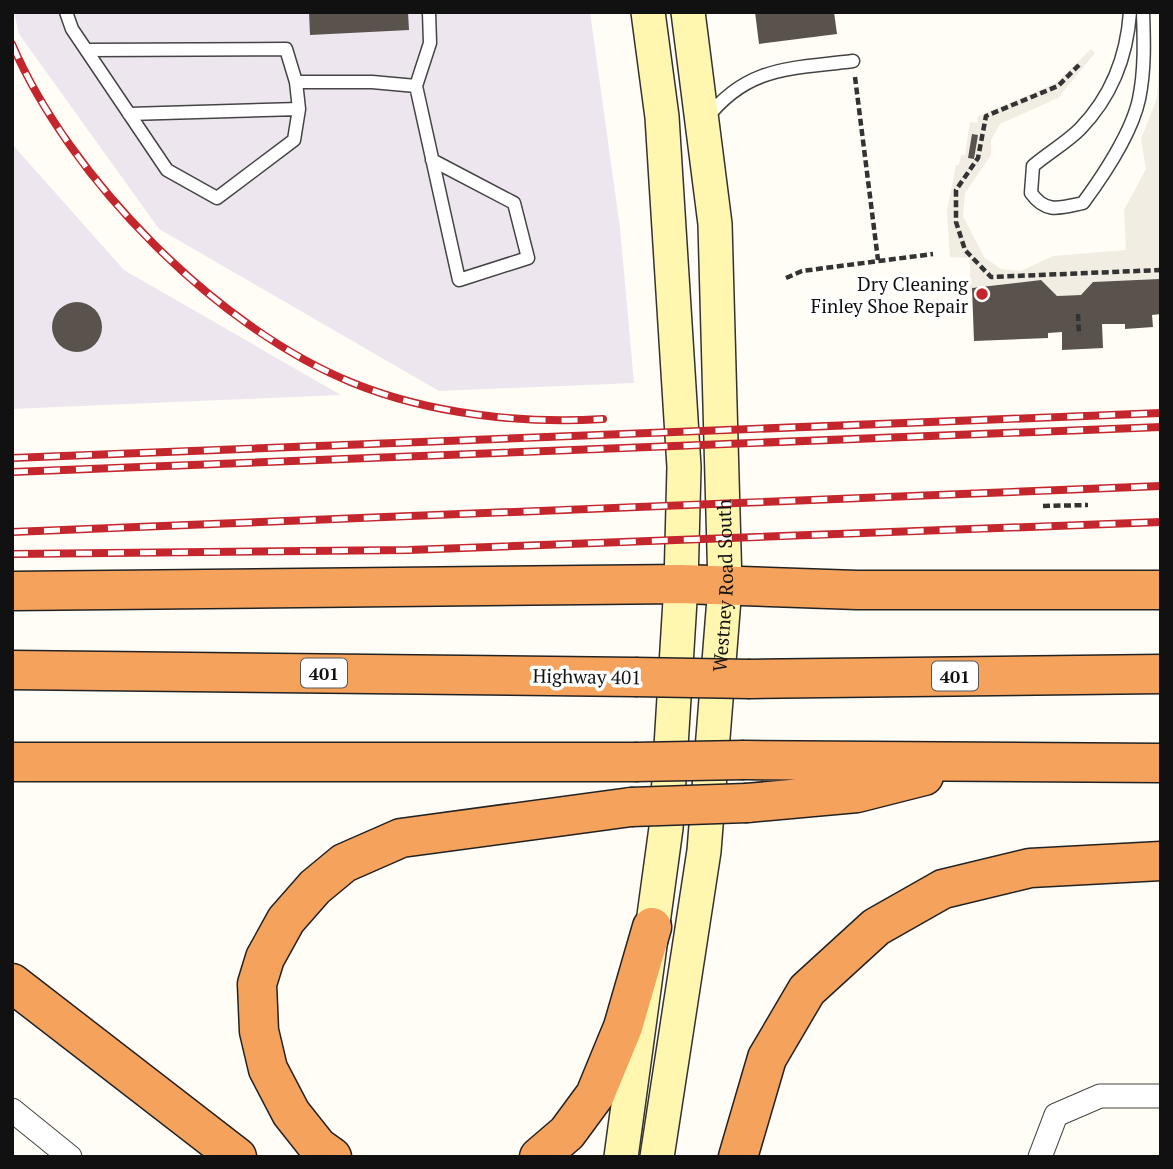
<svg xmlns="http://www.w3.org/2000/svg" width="1173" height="1169" font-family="'PT Serif',serif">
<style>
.industrial{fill:#eee6ef}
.plaza{fill:#f1ede2}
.building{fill:#5a524d}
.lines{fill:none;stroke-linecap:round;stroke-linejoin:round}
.lane-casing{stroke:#444;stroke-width:15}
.street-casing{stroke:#444;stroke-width:25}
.secondary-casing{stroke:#333;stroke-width:36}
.highway-casing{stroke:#222;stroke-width:41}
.path{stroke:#333;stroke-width:4.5;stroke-dasharray:7 3.5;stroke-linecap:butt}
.lane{stroke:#fff;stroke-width:12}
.street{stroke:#fff;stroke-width:23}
.secondary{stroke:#fff6b0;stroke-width:33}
.highway{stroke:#f5a25d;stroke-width:38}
.rail-casing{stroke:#c4262e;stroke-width:8}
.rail{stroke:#fff;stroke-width:5;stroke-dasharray:16;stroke-linecap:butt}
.highway-bridge-casing{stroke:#222;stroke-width:41;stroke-linecap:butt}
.highway-bridge{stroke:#f5a25d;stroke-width:38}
.poi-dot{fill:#c4262e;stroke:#fff;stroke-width:2.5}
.labels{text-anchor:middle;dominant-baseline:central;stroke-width:7;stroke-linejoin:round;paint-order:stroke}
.shield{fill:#fff;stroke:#585858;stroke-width:2}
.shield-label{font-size:18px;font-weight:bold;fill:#111}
.poi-label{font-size:19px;fill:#111;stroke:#fff;text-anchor:end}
.street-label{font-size:19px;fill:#111;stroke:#fff}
</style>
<rect width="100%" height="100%" fill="#fffdf5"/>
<path class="industrial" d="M14 12H590L620 228 634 383 439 391 159 229 19 34Z
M12 144 124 270 341 395 12 409Z"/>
<path class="plaza" d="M1161 27V310L1159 279 1093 282 1081 295 1057 296 1041 280 972 288 971 292 953 291 952 281 970 278V258L950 257 947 211 956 165H959L961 155H965L970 122 977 123 978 116 1056 83 1091 49 1095 53 1058 98 1000 124 991 140V155L965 193 963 216 984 257 1001 269 1021 271 1053 256 1126 250 1124 210 1146 169 1141 139 1157 98Z"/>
<path class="building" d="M309 12H408L409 30 310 35Z
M755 12H834L837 34 759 44Z
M972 134 978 135 974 159 968 158Z
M1159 279 1161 314 1152 315 1153 327 1125 329V324H1102L1103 348 1062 350V332L1048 333V338L974 341 972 288 1041 280 1057 296 1081 295 1093 282Z
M52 327a25 25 0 1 1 50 0a25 25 0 1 1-50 0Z"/>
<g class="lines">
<defs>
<path id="lane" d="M66 12 72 29 167 170 217 198 294 140 299 109 296 82H372L416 86
M429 12 430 43 416 86 459 280 528 258 514 203 432 160
M1130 12C1127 56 1111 97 1080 129 1066 143 1048 153 1033 166L1031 193C1046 214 1060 208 1083 203 1103 176 1132 132 1139 99 1145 70 1144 41 1143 12
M86 50 286 49 296 82
M129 114 299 109
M706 119C748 65 792 69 853 61"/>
<path id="street" d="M12 1110 70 1157
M1040 1157 1056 1115 1100 1096H1161"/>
<g id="secondary">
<path d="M621 1157 666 828 681 584 684 467 662 117 648 12"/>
<path id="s1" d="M657 1157 704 851 725 586 715 224 688 12"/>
</g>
<path id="highway" d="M12 591 681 584 857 590H1161
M12 670 635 677
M750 679 1161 674
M744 760 1161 763
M12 762H635
M747 803 857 793 924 776
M12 983 237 1157
M332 1157 318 1147 291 1113 268 1069 259 1031 257 984 265 958 286 920 315 887 344 863 401 838 631 807
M539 1157 567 1133 595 1095 623 1027 652 927
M738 1157 767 1058 807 990 876 927 943 889 1030 868 1161 861"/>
</defs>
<use href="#lane" class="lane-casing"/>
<use href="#street" class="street-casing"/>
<use href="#secondary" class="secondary-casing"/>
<use href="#highway" class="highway-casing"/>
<path class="path" d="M1079 65 1058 86 986 116 978 158 956 190V222L965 250 991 277 1161 270
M855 77 878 260
M786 278 802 271 933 254
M1078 314 1079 335
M1043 506 1088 505"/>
<use href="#lane" class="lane"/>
<use href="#street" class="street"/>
<use href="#secondary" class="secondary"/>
<use href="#highway" class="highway"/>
<defs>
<path id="rail" d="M12 44C70 179 217 328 353 383 430 414 521 424 603 419
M12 458 1161 413
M12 472 1161 427
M12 532 1161 486
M12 554 409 550 1161 522"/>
</defs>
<use href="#rail" class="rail-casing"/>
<use href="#rail" class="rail"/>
<defs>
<path id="highway-bridge" d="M635 677 750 679
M635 762 744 760
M631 807 747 803"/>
</defs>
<use href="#highway-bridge" class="highway-bridge-casing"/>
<use href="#highway-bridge" class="highway-bridge"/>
</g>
<circle class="poi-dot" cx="982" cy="294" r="7"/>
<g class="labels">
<g class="shield">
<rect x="301" y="658.5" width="46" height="29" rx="5"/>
<rect x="932" y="661.5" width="46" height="29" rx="5"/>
</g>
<g class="shield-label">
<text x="324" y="673">401</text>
<text x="955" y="676">401</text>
</g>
<g class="poi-label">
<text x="968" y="283">Dry Cleaning<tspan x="968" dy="22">Finley Shoe Repair</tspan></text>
</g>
<g class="street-label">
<text stroke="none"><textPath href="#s1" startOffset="576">Westney Road South</textPath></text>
<text transform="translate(587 676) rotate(1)">Highway 401</text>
</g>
</g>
<rect width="1173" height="1169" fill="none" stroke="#111111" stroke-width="28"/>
</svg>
